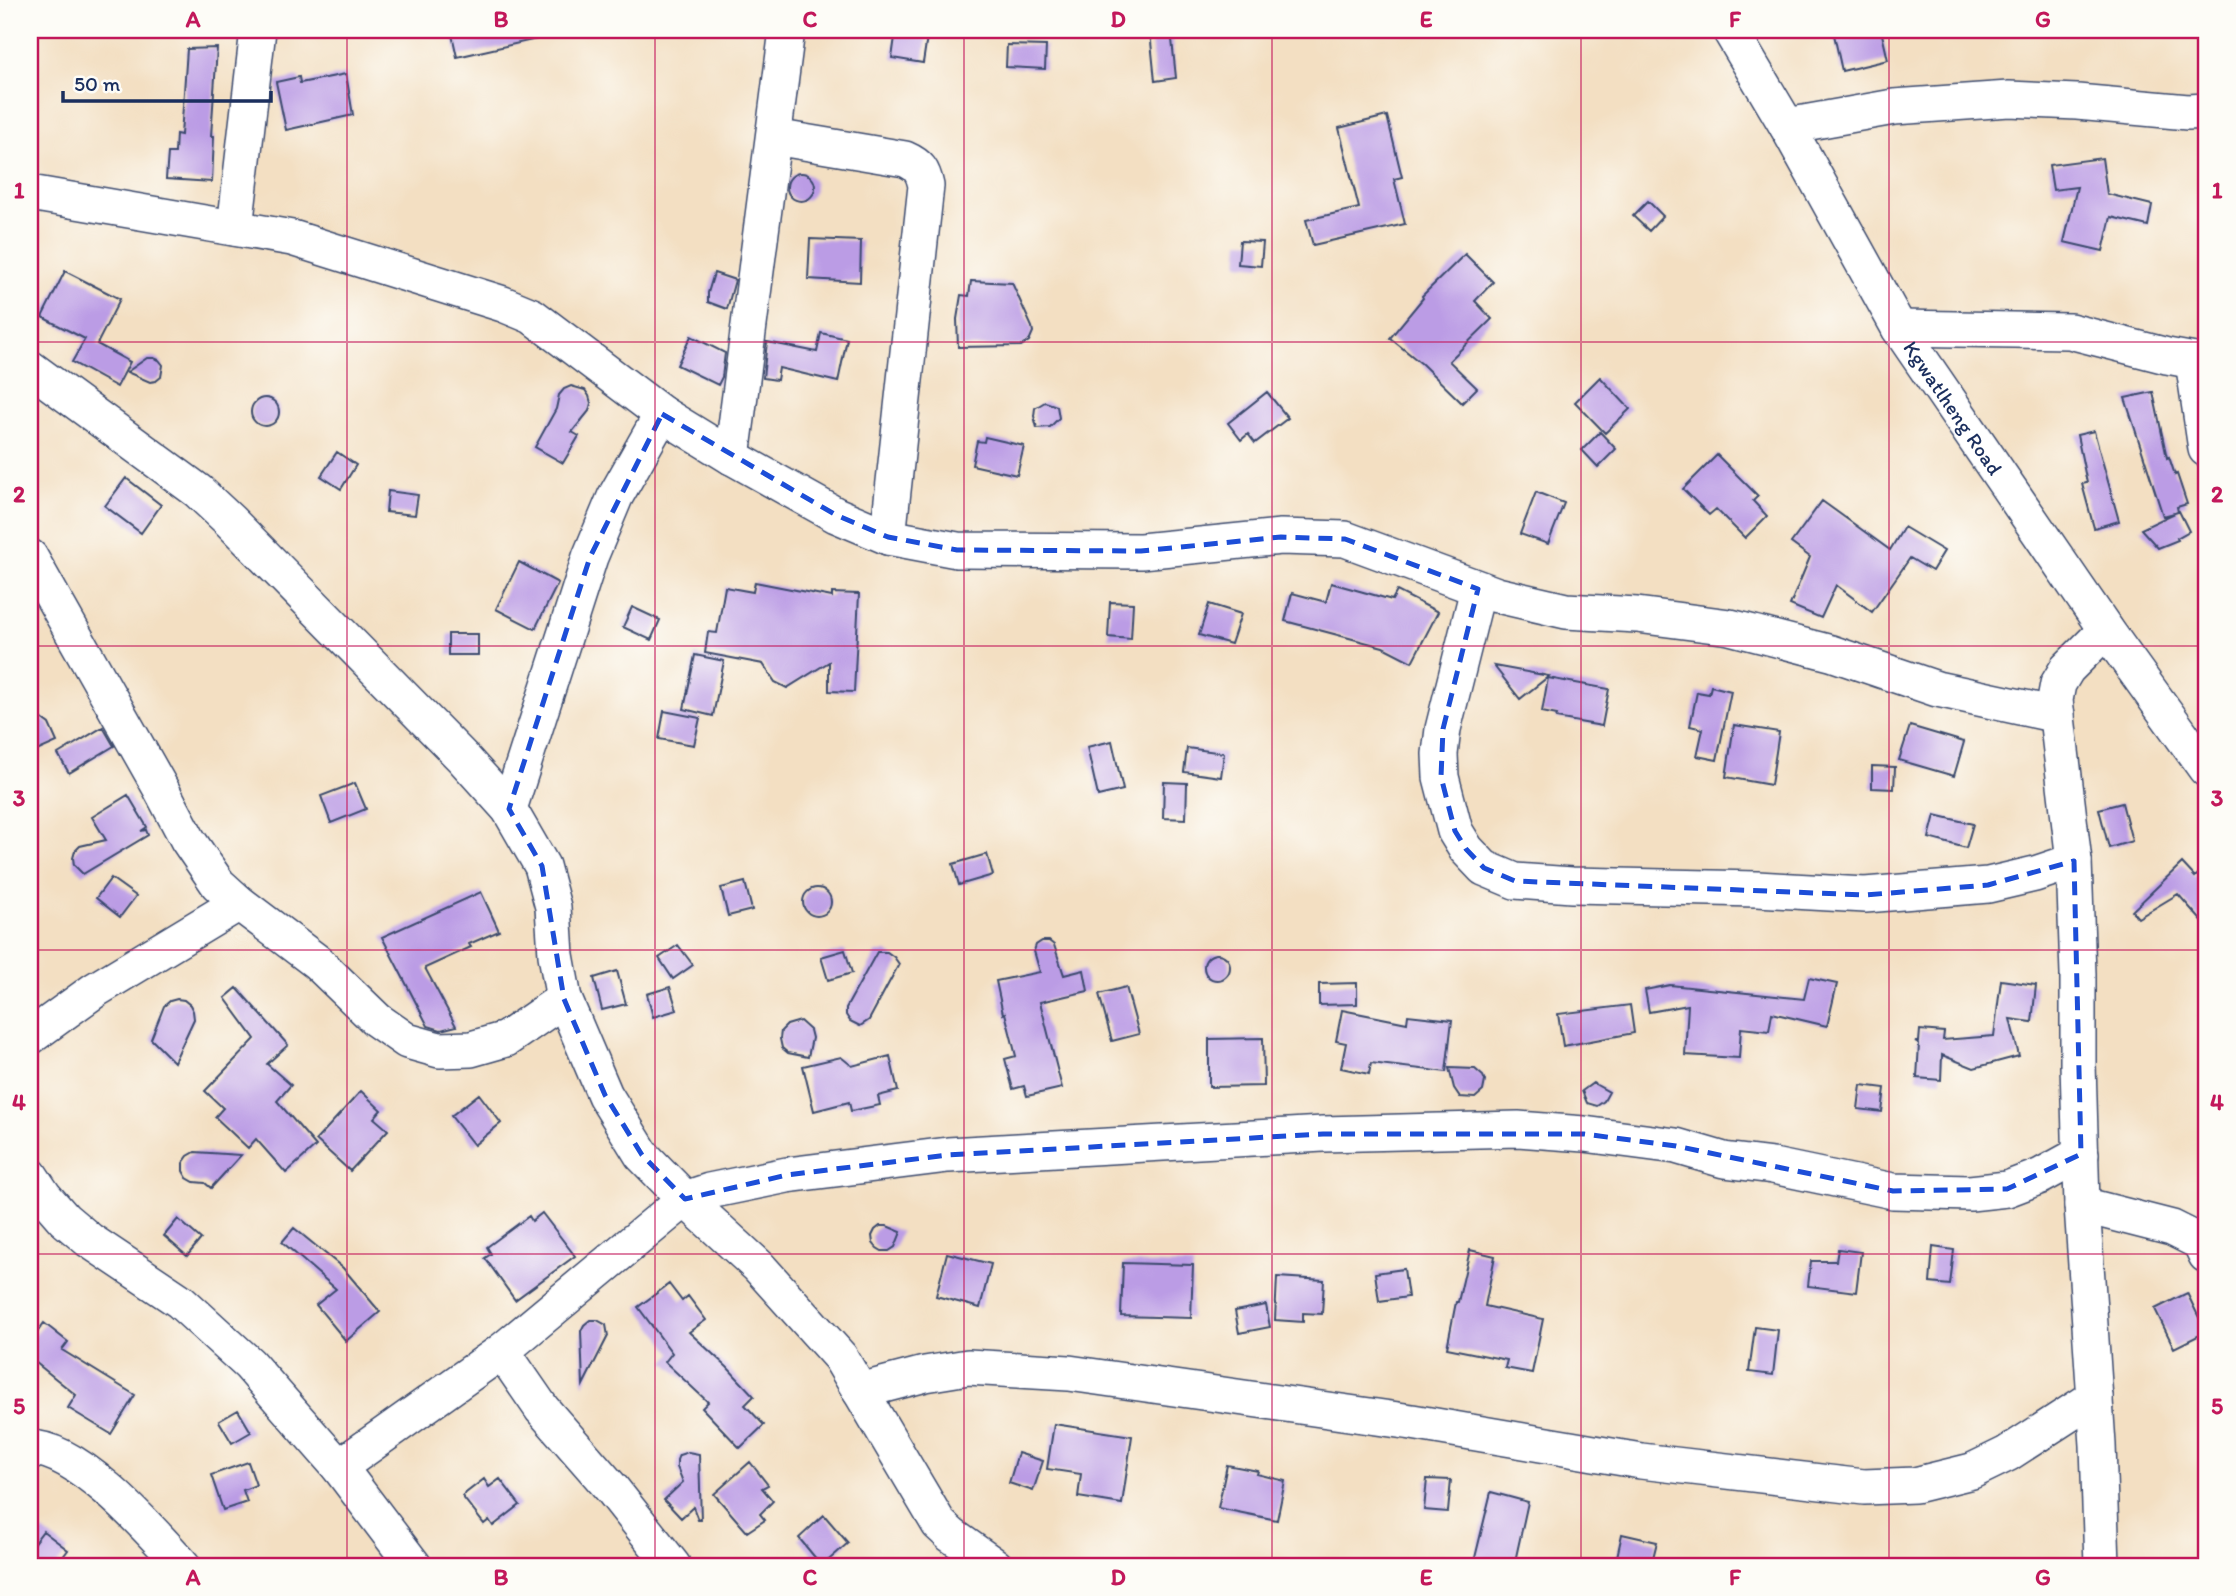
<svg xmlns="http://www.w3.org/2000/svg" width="2236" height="1596" font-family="Itim,sans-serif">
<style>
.building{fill:#bb9ce5}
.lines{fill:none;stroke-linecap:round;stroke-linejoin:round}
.minor-casing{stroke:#3b496d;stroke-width:38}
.minor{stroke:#fff;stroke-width:35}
.marked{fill:none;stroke:#1d4ed8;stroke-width:5;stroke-dasharray:14 9;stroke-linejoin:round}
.grid{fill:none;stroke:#c2185b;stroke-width:2;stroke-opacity:0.55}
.labels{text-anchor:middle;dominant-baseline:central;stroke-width:7;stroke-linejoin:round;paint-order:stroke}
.street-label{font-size:21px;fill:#1b2f5e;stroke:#fdfcf7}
.neatline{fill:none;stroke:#c2185b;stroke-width:2.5}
.grid-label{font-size:23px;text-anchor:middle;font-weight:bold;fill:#c2185b}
</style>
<rect width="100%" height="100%" fill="#fdfcf7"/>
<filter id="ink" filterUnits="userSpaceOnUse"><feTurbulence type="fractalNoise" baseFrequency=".0143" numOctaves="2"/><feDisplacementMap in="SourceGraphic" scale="14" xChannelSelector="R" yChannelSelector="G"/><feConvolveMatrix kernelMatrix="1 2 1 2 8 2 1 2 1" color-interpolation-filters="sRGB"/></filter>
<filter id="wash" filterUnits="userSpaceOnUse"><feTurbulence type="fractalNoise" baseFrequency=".00686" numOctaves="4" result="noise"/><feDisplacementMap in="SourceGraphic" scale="28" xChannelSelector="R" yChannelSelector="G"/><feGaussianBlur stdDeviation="1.57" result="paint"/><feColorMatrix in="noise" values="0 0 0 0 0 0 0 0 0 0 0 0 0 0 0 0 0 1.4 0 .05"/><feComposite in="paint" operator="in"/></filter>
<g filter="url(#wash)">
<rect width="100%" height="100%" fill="#f3dfc2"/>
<g id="blocks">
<path class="building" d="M451 30H536L537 39 457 57Z
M896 30H928L923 63 892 58Z
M1171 30 1176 78 1155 81 1150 32Z
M1833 30H1881L1888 60 1842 71Z
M1007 45 1046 46 1045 69 1006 67Z
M217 48 211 136H214L212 182 166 179 168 153H175L176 134 181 135 187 49Z
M346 74 353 115 286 130 276 82 299 77 300 83Z
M1387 116 1402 177 1394 179 1405 224 1313 245 1306 220 1359 208 1339 128Z
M2102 158 2107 194 2152 205 2148 226 2111 217 2103 251 2064 242 2077 187 2053 190 2049 165Z
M787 187a14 14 0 1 1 28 0a14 14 0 1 1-28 0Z
M1648 201 1663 216 1649 231 1633 216Z
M810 239 861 241 860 282 808 279Z
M1240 241 1263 242 1261 266 1238 264Z
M1465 254 1493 282 1475 301 1492 319 1449 361 1477 388 1462 403 1422 364 1390 338 1423 298 1422 296Z
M65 271 120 299 97 344 130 362 117 387 72 362 85 339 42 317Z
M714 273 735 280 727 309 708 302V293Z
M971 281 1012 283 1032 327 1033 332 1029 341 1021 346 958 347 957 319 961 295 969 296Z
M821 333 847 339 838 382 779 368 777 380 763 378 767 342 817 352Z
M691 336 725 353 722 377 718 385 677 365Z
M147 358H154L159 360 163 365 161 377 156 381 150 382 127 372Z
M1600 377 1630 409 1605 433 1575 402Z
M571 386 585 390 589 396 591 403 589 411 572 432 579 436 563 463 535 447 556 409 559 395 564 389Z
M1267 392 1288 418 1255 443 1248 434 1241 440 1228 423Z
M2153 392 2167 458 2169 457 2175 475 2177 474 2187 504 2177 507 2178 512 2163 516 2125 398Z
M251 412a14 14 0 1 1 28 0a14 14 0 1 1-28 0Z
M1045 402 1057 406 1059 418 1050 427 1037 428 1034 416 1035 408Z
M2094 431 2119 521 2094 528 2082 484 2087 483 2077 435Z
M1600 432 1616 449 1598 467 1582 450Z
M985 437 1024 446 1017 475 972 465 977 441 984 442Z
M337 452 356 465 341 489 321 476Z
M1717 455 1758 496 1753 501 1767 516 1745 538 1716 509 1709 515 1683 489Z
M126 478 161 505 141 533 105 506Z
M388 491 418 495 415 515 386 512Z
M1536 492 1564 503 1548 544 1520 534Z
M1822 501 1890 550 1904 527 1944 551 1932 571 1910 558 1872 612 1836 585 1821 618 1790 605 1810 557 1791 543Z
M2179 511 2189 531 2177 538 2178 540 2158 548 2141 529Z
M519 562 558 583 535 629 496 609Z
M755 582 832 597V593L859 594 854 692 829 691V662L787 688 775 682 763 664 705 653 708 632 717 633 725 587 753 592Z
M1331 583 1392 600 1397 591 1438 612 1412 662 1383 647 1285 621 1292 593 1326 602Z
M1110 602 1133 603 1131 639 1108 637Z
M1209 604 1241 614 1231 644 1199 635Z
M632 607 660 620 651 640 623 627Z
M448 634H478V655H448Z
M695 655 724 661 713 716 684 709Z
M1494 666 1549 676 1520 699Z
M1548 678 1609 689 1602 726 1556 718 1557 715 1542 712Z
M1711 686 1731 691 1717 760 1697 756 1703 729 1690 726 1697 692 1709 694Z
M30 710 49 724 57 742 30 754Z
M664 711 700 718 694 745 659 739Z
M1734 725 1779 732 1771 785 1726 777Z
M1910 726 1964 742 1954 776 1899 760Z
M103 727 114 746 69 773 58 754Z
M1112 741 1123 790 1098 796 1087 747Z
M1187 748 1224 753 1221 777 1184 772Z
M1872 766 1895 767 1894 789 1872 788Z
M1164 782 1187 783 1186 819 1163 818Z
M355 783 366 809 331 823 321 796Z
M128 795 147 827 141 831 146 830 148 835 83 874 74 865 73 858 75 851 80 846 106 840 92 817Z
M2122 803 2132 841 2109 848 2099 809Z
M1935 815 1973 824 1966 848 1929 838Z
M987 854 993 875 959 885 953 864Z
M2182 863 2195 877 2206 867V926L2178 894 2138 918 2132 911Z
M111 878 136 896 120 917 96 898Z
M745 882 752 910 728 916 721 888Z
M803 902a14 14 0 1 1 28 0a14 14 0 1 1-28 0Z
M481 892 499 931 469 944 471 947 425 968 456 1026 441 1030 428 1026 382 937Z
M1042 941H1049L1054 945 1064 975 1084 970 1088 991 1040 1002 1062 1088 1027 1096 1024 1086 1013 1089 1005 1059 1016 1056 1005 1013 1003 1014 996 981 1040 972 1034 951 1036 945Z
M678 945 693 965 673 979 659 958Z
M845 950 852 973 828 980 821 957Z
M877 952H887L894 957 899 964 869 1020 860 1026 850 1021 846 1015V1008Z
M1204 967a13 13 0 1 1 26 0a13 13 0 1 1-26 0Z
M617 971 626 1004 602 1010 594 978Z
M1809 978 1837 984 1827 1026 1772 1013 1769 1031 1741 1028 1739 1058 1685 1055 1688 1005 1649 1012 1645 990 1670 985 1804 999Z
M2001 980 2036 985 2032 1022 2010 1019 2019 1056 1974 1068 1942 1055 1941 1080 1917 1078 1919 1044 1915 1042H1919L1920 1030 1944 1032 1943 1040 1994 1036Z
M1357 983V1004L1319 1005V984Z
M670 987 677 1010 653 1017 647 994Z
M1126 987 1139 1034 1112 1041 1099 994Z
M237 988 288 1045 267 1064 291 1085 277 1101 316 1146 286 1173 256 1139 248 1148 215 1117 223 1108 205 1091 255 1039 225 998Z
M177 999 184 1000 190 1005 193 1011 194 1019 174 1062 151 1039 164 1006 170 1001Z
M1630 1005 1634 1033 1563 1046 1558 1014Z
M1342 1010 1407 1023 1408 1015 1452 1020 1446 1072 1371 1063 1369 1074 1341 1068 1346 1043 1336 1041Z
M800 1021 810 1030 812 1038 808 1057 788 1053 782 1048 780 1039 781 1031 787 1025Z
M1263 1038 1264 1086 1209 1087V1039Z
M890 1056 898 1091 878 1096 880 1105 851 1111 849 1102 814 1111 803 1066 841 1057 852 1066Z
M1449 1068 1475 1069 1483 1076 1485 1081 1483 1091 1475 1098 1460 1097 1454 1088Z
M1593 1083 1609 1092 1604 1101 1597 1106 1587 1103 1582 1091Z
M1861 1085 1885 1088 1882 1112 1858 1109Z
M361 1091 381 1110 374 1118 388 1130 350 1171 316 1140Z
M479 1094 501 1123 474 1145 451 1116Z
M195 1152 241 1155 211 1188 205 1183 194 1182 187 1178 183 1171V1163L188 1156Z
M542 1213 575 1256 515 1300 485 1258 491 1254 487 1247 529 1216 532 1221Z
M178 1219 201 1239 187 1256 164 1236Z
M880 1226H887L901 1232 895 1247 889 1251H882L877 1248 873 1243 872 1236 875 1230Z
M294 1228 343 1268 380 1312 346 1341 316 1305 336 1289 282 1242Z
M1933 1247 1954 1250 1950 1285 1930 1283Z
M1838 1249 1861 1252 1856 1292 1808 1286 1811 1261H1836Z
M1470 1250 1495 1256 1485 1306 1543 1319 1532 1373 1505 1368 1507 1360 1447 1348 1456 1302H1458Z
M947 1253 991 1264 980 1308 936 1296Z
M1123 1263 1193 1265 1191 1318 1121 1316Z
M1404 1269 1408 1297 1379 1301 1375 1273Z
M1277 1277 1324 1280 1322 1314 1303 1313V1322L1275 1320Z
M669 1284 682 1301 688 1296 706 1320 689 1332 727 1367 754 1396 745 1405 764 1425 740 1448 702 1408 708 1402 665 1362 672 1353 638 1307Z
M2187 1293 2206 1332 2174 1348 2155 1309Z
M1266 1305 1270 1327 1239 1333 1235 1311Z
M590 1320H597L606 1325 608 1336 583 1385 581 1331 584 1325Z
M44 1323 68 1342 62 1350 135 1395 111 1434 68 1408 76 1395 30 1358V1342Z
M1755 1327 1778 1330 1773 1375 1749 1372Z
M238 1410 251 1432 232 1443 219 1421Z
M1054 1424 1132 1436 1122 1504 1078 1497 1081 1474 1047 1469Z
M688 1452 699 1454 701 1520H698L693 1507 681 1518 664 1500 683 1482 677 1467V1460L679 1455Z
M1018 1453 1043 1461 1033 1491 1009 1483Z
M248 1462 256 1485 243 1490 247 1502 223 1510 211 1475Z
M750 1462 768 1485 762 1488 773 1501 760 1514 765 1520 747 1532 714 1494Z
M1227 1465 1258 1471 1257 1474 1285 1481 1277 1520 1218 1508Z
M484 1479 489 1487 500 1479 520 1505 493 1526 489 1520 484 1524 462 1496Z
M1427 1479 1451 1480 1448 1512 1424 1510Z
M1491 1492 1528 1502 1514 1566H1473Z
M824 1515 848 1543 822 1566 799 1538Z
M43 1531 68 1550 56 1566H30V1548Z
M1622 1534 1657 1542 1651 1566H1615Z"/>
</g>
</g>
<g filter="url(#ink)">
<use href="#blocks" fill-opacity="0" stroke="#3b496d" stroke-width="2"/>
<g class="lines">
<defs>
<g id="minor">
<path id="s1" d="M1730 30 1787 126 1899 328 2106 630 2206 769"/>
<path d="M1787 126 1894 107 2009 99 2077 102 2188 112 2206 111"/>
<path d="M774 137 905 159C919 165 923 171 926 186L888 537"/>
<path d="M30 193 292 238 503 304 532 316 662 414 732 457 836 515 888 537 957 550 1141 551 1281 537 1345 539 1497 595 1566 611 1637 615 1730 627 1831 653 1937 689 2057 715"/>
<path d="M235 228 258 30"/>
<path d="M1899 328 2070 331 2167 356 2206 363"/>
<path d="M2193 361 2206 449"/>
<path d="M30 368 198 491 230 521 463 758 509 809 542 866 553 907 556 955 564 999 605 1095 642 1155 685 1199 758 1266 840 1357 939 1524 951 1535 995 1566"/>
<path d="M732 457 787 30"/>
<path d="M30 557 161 789 188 840 218 884 239 903 317 962 377 1020 407 1041 439 1050 471 1049 506 1039 564 999"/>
<path d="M1478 589 1443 729 1440 754 1441 777 1455 831 1466 849 1484 868 1515 881 1572 885 1757 889 1865 895 1988 885 2035 874 2074 861"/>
<path d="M509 809 590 557 615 497 662 414"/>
<path d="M30 1037 95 990 239 903"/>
<path d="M30 1175 44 1196 64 1219 89 1240 180 1301 249 1364 339 1467 414 1566"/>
<path d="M2082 1205 2172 1228 2200 1242 2206 1255"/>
<path d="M502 1351 542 1409 612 1489 673 1566"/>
<path d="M860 1391 925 1374 968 1367 1069 1373 1412 1422 1641 1461 1864 1487 1915 1485 1972 1471 2007 1454 2095 1397"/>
<path d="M30 1448C79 1448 151 1531 183 1566"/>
<path d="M339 1467 502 1351 685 1199 709 1191 787 1175 948 1155 1323 1134 1518 1129 1584 1134 1676 1146 1724 1160 1773 1166 1893 1191 1970 1193 2007 1189 2041 1176 2081 1154"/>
<path d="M2102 1566 2098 1445 2082 1205 2078 1064V974L2074 861 2055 700 2058 684 2067 669 2106 630"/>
</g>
</defs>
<use href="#minor" class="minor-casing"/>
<use href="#minor" class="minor"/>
</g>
</g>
<path class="marked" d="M662 414 836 515 888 537 957 550 1141 551 1281 537 1345 539 1478 589 1443 729 1441 777 1455 831 1466 849 1484 868 1515 881 1865 895 1988 885 2074 861 2081 1154 2007 1189 1893 1191 1676 1146 1584 1134H1323L948 1155 787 1175 685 1199 642 1155 605 1095 564 999 542 866 509 809 590 557Z"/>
<path class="grid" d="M347 30V1566M655 30V1566M964 30V1566M1272 30V1566M1581 30V1566M1889 30V1566M30 342H2206M30 646H2206M30 950H2206M30 1254H2206"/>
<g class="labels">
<g class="street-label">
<text stroke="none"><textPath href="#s1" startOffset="439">Kgwatlheng Road</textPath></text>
</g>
</g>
<rect width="2236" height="1596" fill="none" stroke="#fdfcf7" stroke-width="77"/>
<path d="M63 91v10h208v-10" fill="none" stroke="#1b2f5e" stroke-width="3.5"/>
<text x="74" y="91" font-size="21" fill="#1b2f5e" stroke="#fdfcf7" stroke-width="5" paint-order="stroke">50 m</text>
<rect x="38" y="38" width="2160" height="1520" class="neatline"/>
<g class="grid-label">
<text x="193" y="27">A</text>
<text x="501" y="27">B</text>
<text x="810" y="27">C</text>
<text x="1118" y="27">D</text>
<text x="1426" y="27">E</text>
<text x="1735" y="27">F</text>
<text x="2043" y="27">G</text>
<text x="19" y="198">1</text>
<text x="2217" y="198">1</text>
<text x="19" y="502">2</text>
<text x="2217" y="502">2</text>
<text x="19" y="806">3</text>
<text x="2217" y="806">3</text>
<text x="19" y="1110">4</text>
<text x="2217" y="1110">4</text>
<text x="19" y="1414">5</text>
<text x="2217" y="1414">5</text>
<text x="193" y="1585">A</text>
<text x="501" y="1585">B</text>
<text x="810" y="1585">C</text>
<text x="1118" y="1585">D</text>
<text x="1426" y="1585">E</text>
<text x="1735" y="1585">F</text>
<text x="2043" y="1585">G</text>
</g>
</svg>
